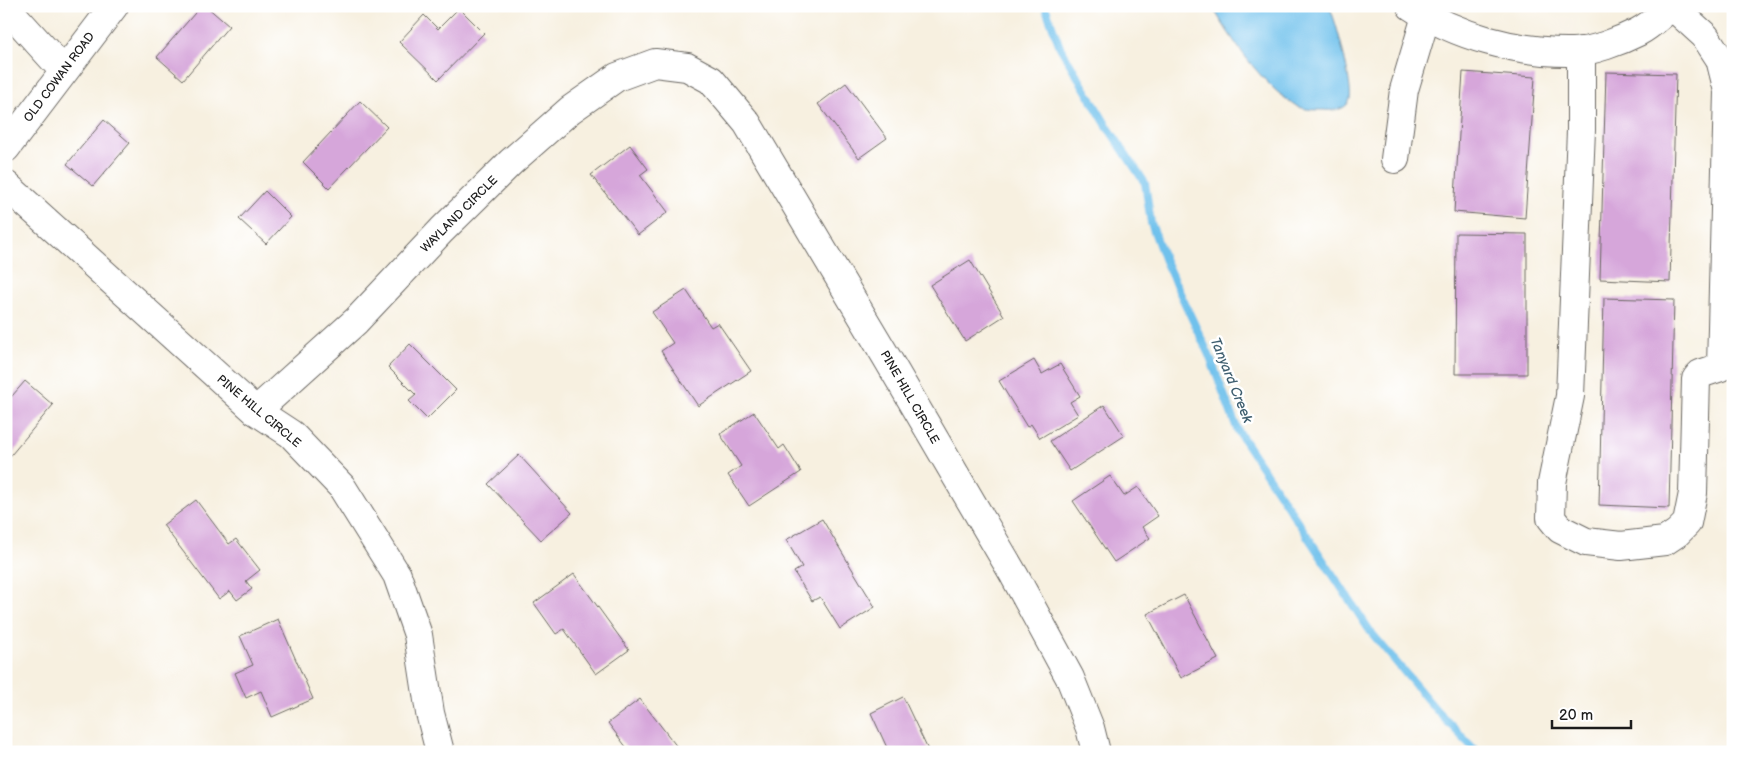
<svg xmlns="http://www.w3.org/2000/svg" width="1739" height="758" viewBox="0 0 1739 758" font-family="'Balsamiq Sans',sans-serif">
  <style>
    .water { fill: #70c1ec; stroke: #466e84 }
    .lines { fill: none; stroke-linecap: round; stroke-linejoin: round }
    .stream { stroke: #70c1ec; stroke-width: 8 }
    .building { fill: #d6a6da }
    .minor-casing { stroke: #696661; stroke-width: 30 }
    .minor { stroke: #fff; stroke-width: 28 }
    .labels { text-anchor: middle; stroke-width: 5; stroke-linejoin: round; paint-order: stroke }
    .street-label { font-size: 12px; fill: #1c1c1c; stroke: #fff }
    .water-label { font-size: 14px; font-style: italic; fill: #3e5e6f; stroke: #fff }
  </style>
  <rect width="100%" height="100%" fill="#fff"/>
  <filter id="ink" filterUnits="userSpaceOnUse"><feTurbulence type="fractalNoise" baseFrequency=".02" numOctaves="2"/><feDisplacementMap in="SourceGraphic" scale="10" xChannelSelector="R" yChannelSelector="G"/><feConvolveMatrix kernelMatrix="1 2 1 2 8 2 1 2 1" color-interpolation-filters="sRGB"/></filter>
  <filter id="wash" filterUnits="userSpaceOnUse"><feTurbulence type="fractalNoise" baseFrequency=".0096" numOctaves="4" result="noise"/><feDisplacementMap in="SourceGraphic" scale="20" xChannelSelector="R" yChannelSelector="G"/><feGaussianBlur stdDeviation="1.12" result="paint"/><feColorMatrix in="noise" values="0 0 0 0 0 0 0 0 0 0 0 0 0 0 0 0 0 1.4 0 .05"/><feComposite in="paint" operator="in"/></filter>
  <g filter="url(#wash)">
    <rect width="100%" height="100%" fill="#f7f0e0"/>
    <path class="water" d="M1212 6H1329C1336 19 1353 86 1350 99 1347 110 1334 111 1324 110 1315 110 1303 110 1295 105 1262 85 1231 39 1212 6Z"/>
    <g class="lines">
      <polyline class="stream" points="1045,6 1060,47 1107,126 1145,183 1151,223 1165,261 1209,355 1238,431 1370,631 1437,711 1477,752"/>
    </g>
    <g id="blocks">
      <g class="building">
        <polygon points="201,6 206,6 229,26 183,80 157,57"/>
        <polygon points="459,8 484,33 438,80 399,42 424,15 438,29"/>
        <polygon points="1463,72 1535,77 1525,218 1454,212"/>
        <polygon points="1606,72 1676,74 1670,282 1600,279"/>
        <polygon points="846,83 887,138 859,158 818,104"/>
        <polygon points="360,101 387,127 329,188 303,162"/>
        <polygon points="104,120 130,143 93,186 67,164"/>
        <polygon points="630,145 648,169 640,175 668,212 638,235 591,175"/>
        <polygon points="265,191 291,217 266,244 239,219"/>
        <polygon points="1456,233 1527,234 1527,374 1455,374"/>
        <polygon points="970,260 1004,316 965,341 930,285"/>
        <polygon points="686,290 711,327 718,323 751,371 698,406 661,351 673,343 652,312"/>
        <polygon points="1604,298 1674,300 1669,508 1599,505"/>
        <polygon points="410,344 456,390 427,419 409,401 416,395 388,367"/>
        <polygon points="1034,360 1042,374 1060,364 1080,396 1070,402 1078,415 1040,438 1031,424 1027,427 999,381"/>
        <polygon points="25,381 53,405 6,461 6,403"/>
        <polygon points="1104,405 1124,436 1070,471 1050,441"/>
        <polygon points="754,412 779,449 784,445 801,472 749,506 728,475 741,466 720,434"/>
        <polygon points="519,455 572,513 541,540 488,484"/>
        <polygon points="1110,476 1124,496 1138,487 1158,516 1142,527 1150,538 1114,562 1073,501"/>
        <polygon points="196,500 229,544 236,539 260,570 246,581 252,589 237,600 230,591 219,599 163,525"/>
        <polygon points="822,519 875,607 840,629 820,597 812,601 794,572 802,567 786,540"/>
        <polygon points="574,574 629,650 596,674 564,629 556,634 534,603"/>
        <polygon points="1184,595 1218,659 1181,678 1147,614"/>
        <polygon points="278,619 313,699 272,717 261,691 246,698 235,673 253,665 240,636"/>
        <polygon points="903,697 929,752 889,752 871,713"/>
        <polygon points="640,699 681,752 630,752 608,723"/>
      </g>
    </g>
  </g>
  <g filter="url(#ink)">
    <use href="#blocks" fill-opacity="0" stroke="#696661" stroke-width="1"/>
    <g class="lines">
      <defs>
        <g id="minor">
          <path d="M1411 6C1456 36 1518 53 1572 52 1592 52 1620 41 1638 32 1650 26 1661 15 1672 6"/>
          <polyline points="6,7 63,70"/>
          <polyline points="1581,51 1581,130 1570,396 1552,483 1551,518 1560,529 1586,542 1621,546 1665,541 1677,533 1687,523 1693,493 1696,379 1700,374 1721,367 1728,91 1720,59 1705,36 1672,6"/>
          <polyline points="6,148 114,6"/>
          <polyline points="1395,159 1404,90 1426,16"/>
          <polyline points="6,185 256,411 291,434 342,487 397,575 418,635 430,713 440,752"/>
          <polyline points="256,411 356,321 442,230 511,162 570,110 617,77 655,63 687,67 711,80 747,123 887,358 1014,575 1070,678 1090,728 1096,752"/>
        </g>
      </defs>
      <use href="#minor" class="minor-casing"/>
      <use href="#minor" class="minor"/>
    </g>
  </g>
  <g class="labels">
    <g class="street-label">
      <text transform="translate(59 77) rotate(-53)" y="4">OLD COWAN ROAD</text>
      <text transform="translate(459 214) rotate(-45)" y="4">WAYLAND CIRCLE</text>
      <text transform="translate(910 397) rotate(60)" y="4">PINE HILL CIRCLE</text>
      <text transform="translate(259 411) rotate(40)" y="4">PINE HILL CIRCLE</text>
    </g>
    <g class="water-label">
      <text transform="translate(1232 380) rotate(68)" y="5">Tanyard Creek</text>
    </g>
  </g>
  <rect width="1739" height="758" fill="none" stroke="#fff" stroke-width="25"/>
  <path d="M1552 720v8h79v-8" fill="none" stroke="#1c1c1c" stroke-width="2.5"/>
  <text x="1559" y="720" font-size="15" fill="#1c1c1c" stroke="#ffffff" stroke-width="4" paint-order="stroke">20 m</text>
</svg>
